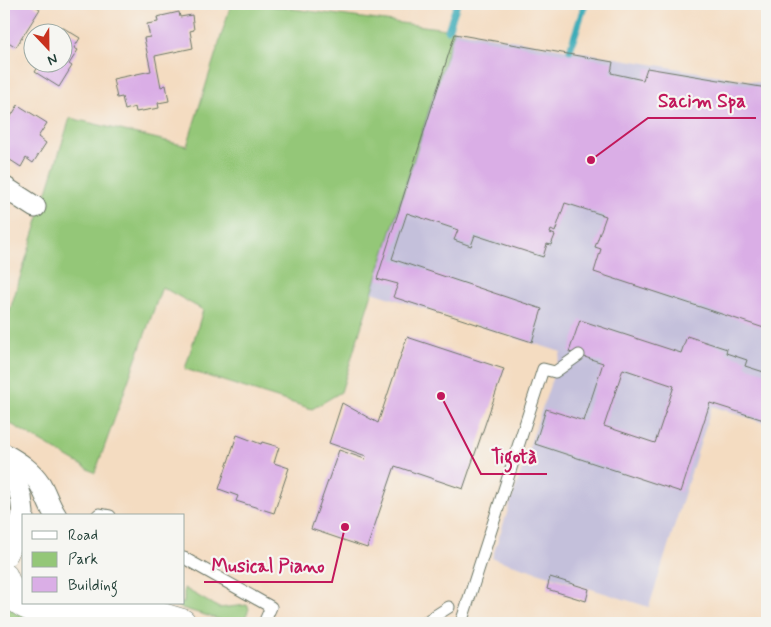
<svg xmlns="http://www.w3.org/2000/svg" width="771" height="627" viewBox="0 0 771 627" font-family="Mynerve,sans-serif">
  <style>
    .industrial { fill: #c4c0db }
    .green { fill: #94c778; stroke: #5a8256 }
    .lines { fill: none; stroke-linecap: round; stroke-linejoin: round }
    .stream { stroke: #3aabb7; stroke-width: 7 }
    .building { fill: #daaee6; fill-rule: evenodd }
    .service-casing { stroke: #6a7565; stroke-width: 13 }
    .minor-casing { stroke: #6a7565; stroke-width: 23 }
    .secondary-casing { stroke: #6a7565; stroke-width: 29 }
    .service { stroke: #fff; stroke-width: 11 }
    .minor { stroke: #fff; stroke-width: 21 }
    .secondary { stroke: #fff; stroke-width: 28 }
    .leader { fill: none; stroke: #c2185b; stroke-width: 2 }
    .callout-dot { fill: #c2185b; stroke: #f6f6f2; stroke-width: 2 }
    .callout-label { font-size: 19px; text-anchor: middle; font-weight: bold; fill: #c2185b; stroke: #f6f6f2; stroke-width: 4.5; stroke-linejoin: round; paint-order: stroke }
  </style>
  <rect width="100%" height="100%" fill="#f6f6f2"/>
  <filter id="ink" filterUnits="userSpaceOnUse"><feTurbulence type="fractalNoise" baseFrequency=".02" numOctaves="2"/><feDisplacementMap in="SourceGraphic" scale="10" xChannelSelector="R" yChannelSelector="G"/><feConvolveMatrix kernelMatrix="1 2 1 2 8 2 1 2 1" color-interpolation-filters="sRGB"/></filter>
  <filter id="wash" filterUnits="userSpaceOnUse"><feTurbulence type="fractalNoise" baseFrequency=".0096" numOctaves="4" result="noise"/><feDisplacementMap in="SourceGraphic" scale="20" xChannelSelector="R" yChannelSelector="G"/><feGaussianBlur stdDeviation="1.12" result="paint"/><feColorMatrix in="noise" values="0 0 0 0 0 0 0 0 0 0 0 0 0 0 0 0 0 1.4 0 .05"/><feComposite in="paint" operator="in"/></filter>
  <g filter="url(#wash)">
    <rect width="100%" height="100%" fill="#f4dcc1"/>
    <polygon class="industrial" points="454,30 767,84 767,424 712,406 649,607 492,558 561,352 372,292"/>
    <g class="green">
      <polygon points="231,4 255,4 454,30 341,392 312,409 185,369 203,310 162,287 95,473 4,420 4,329 70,118 187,146"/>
      <polygon points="184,588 219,608 247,605 249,609 247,614 244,618 231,623 165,603 184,603"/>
      <polygon points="4,603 53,623 96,617 122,623 4,623"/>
    </g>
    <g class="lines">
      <g class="stream">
        <polyline points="448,30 457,4"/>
        <polyline points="570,50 585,4"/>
      </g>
    </g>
    <g id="blocks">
      <g class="building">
        <polygon points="11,4 32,4 40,9 16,47 4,39 4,15"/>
        <polygon points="179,12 180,17 192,15 194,30 190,31 193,48 155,56 161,87 166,85 169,101 158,103 159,108 136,112 135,107 125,110 122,97 117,98 113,79 151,71 144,38 150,37 147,24 158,22 157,17"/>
        <polygon points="62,27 80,38 74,48 78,50 69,64 72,66 59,87 35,72 41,62 62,62 62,32 59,32"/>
        <polygon points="455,34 613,62 611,73 643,80 647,68 767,88 767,329 594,272 601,249 595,247 606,216 565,203 555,232 551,230 550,233 555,235 551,245 547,244 543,257 475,235 471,246 454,240 458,230 407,213 392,259 542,309 532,342 393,297 398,284 383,280 383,281 377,279"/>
        <polygon points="18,105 47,123 38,137 46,143 33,163 26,158 21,167 4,156 4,128"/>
        <path d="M580 320 681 353 687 336 727 349 726 353 747 360 745 366 767 373V421L710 403 681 492 535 444 546 409 584 421 603 363 569 352ZM623 369 674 386 655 443 604 426Z"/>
        <polygon points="407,337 504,369 463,489 395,466 367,548 311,529 339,450 365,459 366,456 329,443 342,403 378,423"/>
        <polygon points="237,435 261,444 262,442 279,447 274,463 289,468 274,513 236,501 238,496 219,489"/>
        <polygon points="550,577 589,589 586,601 547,589"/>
      </g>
    </g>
  </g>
  <g filter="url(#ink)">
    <use href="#blocks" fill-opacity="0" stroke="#6a7565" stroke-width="1"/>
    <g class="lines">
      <defs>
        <g id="service">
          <polyline points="97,516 99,514 110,516"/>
          <polyline points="184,558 271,607 264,623"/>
          <polyline points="427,621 449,607"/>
          <polyline points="461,623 543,369 555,372 579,355"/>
        </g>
        <g id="minor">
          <polyline points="4,187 35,207"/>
          <path d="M4 454C18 462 31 470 40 484 46 494 49 506 56 516"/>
          <polyline points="4,468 15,479 21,497 23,513 19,529"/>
        </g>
        <g id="secondary">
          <path d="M4 553C9 542 13 533 24 527"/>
          <path d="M4 577C14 608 44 618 72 603"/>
          <polyline points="63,608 86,607 162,617 182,623"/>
        </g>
      </defs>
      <use href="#service" class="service-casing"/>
      <use href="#minor" class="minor-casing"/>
      <use href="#secondary" class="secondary-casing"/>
      <use href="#service" class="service"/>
      <use href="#minor" class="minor"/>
      <use href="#secondary" class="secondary"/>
    </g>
  </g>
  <path class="leader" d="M591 160L648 118H756M441 396L481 474H547M345 527L332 582H204"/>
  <g class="callout-dot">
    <circle cx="591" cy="160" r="5"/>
    <circle cx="441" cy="396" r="5"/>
    <circle cx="345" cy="527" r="5"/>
  </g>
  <g class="callout-label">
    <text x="702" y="107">Sacim Spa</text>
    <text x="514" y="463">Tigotà</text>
    <text x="268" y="572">Musical Piano</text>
  </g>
  <rect width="771" height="627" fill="none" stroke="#f6f6f2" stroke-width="20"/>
  <rect x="22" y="514" width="162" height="90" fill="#f6f6f2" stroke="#a0aca6"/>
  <rect x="32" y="531" width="25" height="8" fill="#ffffff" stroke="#a0aca6"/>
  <text x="68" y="540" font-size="15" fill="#1f3d34">Road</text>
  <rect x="32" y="552" width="25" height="15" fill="#94c778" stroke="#a0aca6"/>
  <text x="68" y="564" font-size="15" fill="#1f3d34">Park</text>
  <rect x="32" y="577" width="25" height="15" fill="#daaee6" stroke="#a0aca6"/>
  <text x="68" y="590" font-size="15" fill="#1f3d34">Building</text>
  <g transform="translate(48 48) rotate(158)"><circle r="24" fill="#f6f6f2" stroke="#a0aca6"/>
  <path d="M0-4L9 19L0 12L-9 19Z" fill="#c8321e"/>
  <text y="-8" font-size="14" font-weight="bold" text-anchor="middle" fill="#1f3d34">N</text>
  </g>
</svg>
